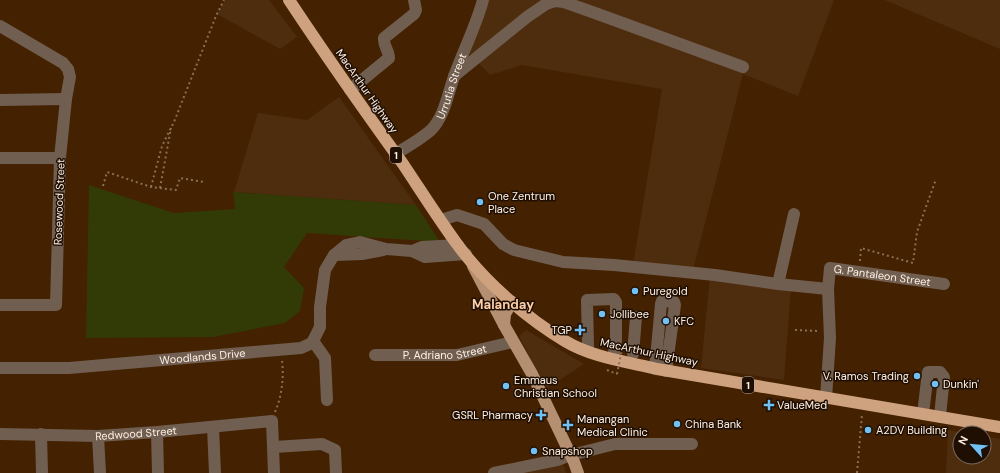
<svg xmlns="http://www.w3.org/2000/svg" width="1000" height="473" viewBox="0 0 1000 473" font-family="'DM Sans',sans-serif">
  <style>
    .built { fill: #4e2d0f }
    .green { fill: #323b06 }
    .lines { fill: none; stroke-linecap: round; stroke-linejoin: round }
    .path { stroke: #8a6f57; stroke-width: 2; stroke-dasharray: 2 3; stroke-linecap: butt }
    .minor { stroke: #705e50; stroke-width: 12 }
    .major { stroke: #b48f72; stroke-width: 12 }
    .highway { stroke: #cfa27f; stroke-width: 12 }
    .path-bridge { stroke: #8a6f57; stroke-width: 2; stroke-dasharray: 2 3; stroke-linecap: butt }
    .poi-dot { fill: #72c1f5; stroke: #1f0f03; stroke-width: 1.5 }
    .labels { text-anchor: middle; stroke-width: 3; stroke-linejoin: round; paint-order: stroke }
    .shield { fill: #1f0f03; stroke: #bbaca1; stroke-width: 1 }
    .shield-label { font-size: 10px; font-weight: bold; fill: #fef0e5 }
    .street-label { font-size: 11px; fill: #fef0e5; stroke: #1f0f03 }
    .poi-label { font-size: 11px; fill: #fef0e5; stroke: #1f0f03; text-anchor: start }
    .quarter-label { font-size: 13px; font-weight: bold; fill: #fdceaa; stroke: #1f0f03 }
  </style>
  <rect width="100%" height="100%" fill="#442100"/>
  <g class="built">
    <polygon points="226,0 269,0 297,37 280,49 217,14 224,2"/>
    <polygon points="486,0 834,0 798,96 743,74 693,270 633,265 662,89 522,65 490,75 470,54"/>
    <polygon points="885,0 1000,0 1000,49"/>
    <polygon points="339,97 416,205 234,192 258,113 307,120"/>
    <polygon points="710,277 791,288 784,380 701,368"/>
    <polygon points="526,330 584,364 546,389 519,336"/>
    <polygon points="948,430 964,433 960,433 960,457 984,457 984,436 1000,439 1000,473 946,473"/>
    <polygon points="563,463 566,473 516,473"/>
  </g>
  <polygon class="green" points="89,185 174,213 235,209 233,192 416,205 440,242 307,233 284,267 304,288 300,311 285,323 213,337 86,338"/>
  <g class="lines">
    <g class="path">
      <polyline points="103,186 107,172 151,187 176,190 180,178 204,182"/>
      <polyline points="151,187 162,146 174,122 216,16 224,0"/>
      <polyline points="160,188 171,128"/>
      <polyline points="860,261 861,248 913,263 917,232 936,179"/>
      <polyline points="795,330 820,331"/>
      <polyline points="607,370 617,374"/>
      <path d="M275 412C282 396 284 377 282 360"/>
      <polyline points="857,473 862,414"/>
    </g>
    <g class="minor">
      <polyline points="0,26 63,63 68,69 70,77 66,99 60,158 56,305 0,305"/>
      <polyline points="454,76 527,17 546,4 555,1 564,2 595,13 743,67"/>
      <path d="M350 90 389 58C389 50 383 46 384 38L414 14 416 10 414 0"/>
      <polyline points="0,100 66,99"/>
      <path id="s1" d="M395 154C407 147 421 139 431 130 445 116 448 92 455 74 464 49 476 26 483 0"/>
      <polyline points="0,158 60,158"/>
      <polyline points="441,220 457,215 484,224 503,244 514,250 563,262 614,265 715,275 778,284 828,289"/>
      <polyline points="412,251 422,247 458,245"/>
      <polyline points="334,255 362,254 383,250"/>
      <polyline points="778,284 794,214"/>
      <polyline points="313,341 325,358 327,400"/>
      <polyline points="587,351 588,346 587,300 614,299 616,302 616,340 613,359"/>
      <polyline points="633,354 636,317"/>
      <path id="s2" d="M375 355H457L513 342"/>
      <path id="s3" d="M0 368H69L301 348 312 343 320 327V307L325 270 334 255 346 245 360 242 386 249 412 251 425 257 466 254"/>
      <polyline points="655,369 661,304 662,301 674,302 675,305 666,371"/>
      <path id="s4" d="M826 398 830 338 828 289 830 268 944 284"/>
      <polyline points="923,414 928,372 940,372 944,377 940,416"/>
      <polyline points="213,427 215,473"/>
      <polyline points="157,432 158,473"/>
      <path id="s5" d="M0 434 98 436 157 432 272 421 274 473"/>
      <polyline points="41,434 42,473"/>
      <polyline points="98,436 100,473"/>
      <polyline points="274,447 322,444 335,450 336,473"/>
      <polyline points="494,473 557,460 571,455 615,444 692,444"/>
    </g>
    <g class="major">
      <polyline points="473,266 504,325 532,374 574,462 578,473"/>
      <polyline points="504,325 505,314 512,302"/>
    </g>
    <path class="highway" d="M289 0C326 56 364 110 403 164 421 191 438 218 457 244 484 281 526 318 565 341 591 357 628 362 657 369L1000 427"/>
    <g class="path-bridge">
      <polyline points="613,344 617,346"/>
      <polyline points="617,374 622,349"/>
    </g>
  </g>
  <g class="poi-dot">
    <circle cx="480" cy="202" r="4"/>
    <circle cx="635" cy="291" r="4"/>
    <circle cx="602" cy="314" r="4"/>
    <circle cx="666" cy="321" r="4"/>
    <path d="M578 324h4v4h4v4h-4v4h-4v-4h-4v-4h4z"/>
    <circle cx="917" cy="376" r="4"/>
    <circle cx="935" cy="384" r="4"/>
    <circle cx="506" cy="386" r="4"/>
    <path d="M767 399h4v4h4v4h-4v4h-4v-4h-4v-4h4z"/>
    <path d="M539 409h4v4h4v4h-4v4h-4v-4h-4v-4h4z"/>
    <circle cx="677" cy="424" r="4"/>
    <path d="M566 419h4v4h4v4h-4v4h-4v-4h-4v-4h4z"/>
    <circle cx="868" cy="430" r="4"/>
    <circle cx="534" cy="451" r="4"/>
  </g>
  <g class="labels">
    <g class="shield">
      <rect x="390" y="147" width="12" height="16" rx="3"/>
      <rect x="742" y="377" width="12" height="16" rx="3"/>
    </g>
    <g class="shield-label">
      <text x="396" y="159">1</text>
      <text x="748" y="389">1</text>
    </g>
    <g class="street-label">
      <text dy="4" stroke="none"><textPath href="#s1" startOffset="92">Urrutia Street</textPath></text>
      <text transform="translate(367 91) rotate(55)" y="4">MacArthur Highway</text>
      <text transform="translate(59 202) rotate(-88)" y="4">Rosewood Street</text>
      <text dy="4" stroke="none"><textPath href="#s4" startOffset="183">G. Pantaleon Street</textPath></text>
      <text dy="4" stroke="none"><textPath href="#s2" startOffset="70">P. Adriano Street</textPath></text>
      <text transform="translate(649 352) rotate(12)" y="4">MacArthur Highway</text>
      <text dy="4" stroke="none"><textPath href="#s3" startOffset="203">Woodlands Drive</textPath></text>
      <text dy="4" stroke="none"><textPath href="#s5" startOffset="136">Redwood Street</textPath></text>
    </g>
    <g class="poi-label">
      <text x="488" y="200">One Zentrum<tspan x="488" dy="13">Place</tspan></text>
      <text x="643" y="295">Puregold</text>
      <text x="610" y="318">Jollibee</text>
      <text x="674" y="325">KFC</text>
      <text x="572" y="334" text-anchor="end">TGP</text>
      <text x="909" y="380" text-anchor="end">V. Ramos Trading</text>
      <text x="514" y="384">Emmaus<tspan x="514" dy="13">Christian School</tspan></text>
      <text x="943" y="388">Dunkin'</text>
      <text x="777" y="409">ValueMed</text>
      <text x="533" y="419" text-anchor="end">GSRL Pharmacy</text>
      <text x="577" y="423">Manangan<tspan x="577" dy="13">Medical Clinic</tspan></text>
      <text x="685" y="428">China Bank</text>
      <text x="876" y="434">A2DV Building</text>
      <text x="542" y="455">Snapshop</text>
    </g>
    <g class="quarter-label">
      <text x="503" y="309">Malanday</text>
    </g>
  </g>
  <g transform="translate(972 445) rotate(297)"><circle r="19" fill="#1f0f03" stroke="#78695d"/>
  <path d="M0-3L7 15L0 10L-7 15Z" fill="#72c1f5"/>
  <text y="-6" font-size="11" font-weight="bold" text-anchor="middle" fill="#fef0e5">N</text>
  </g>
</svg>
